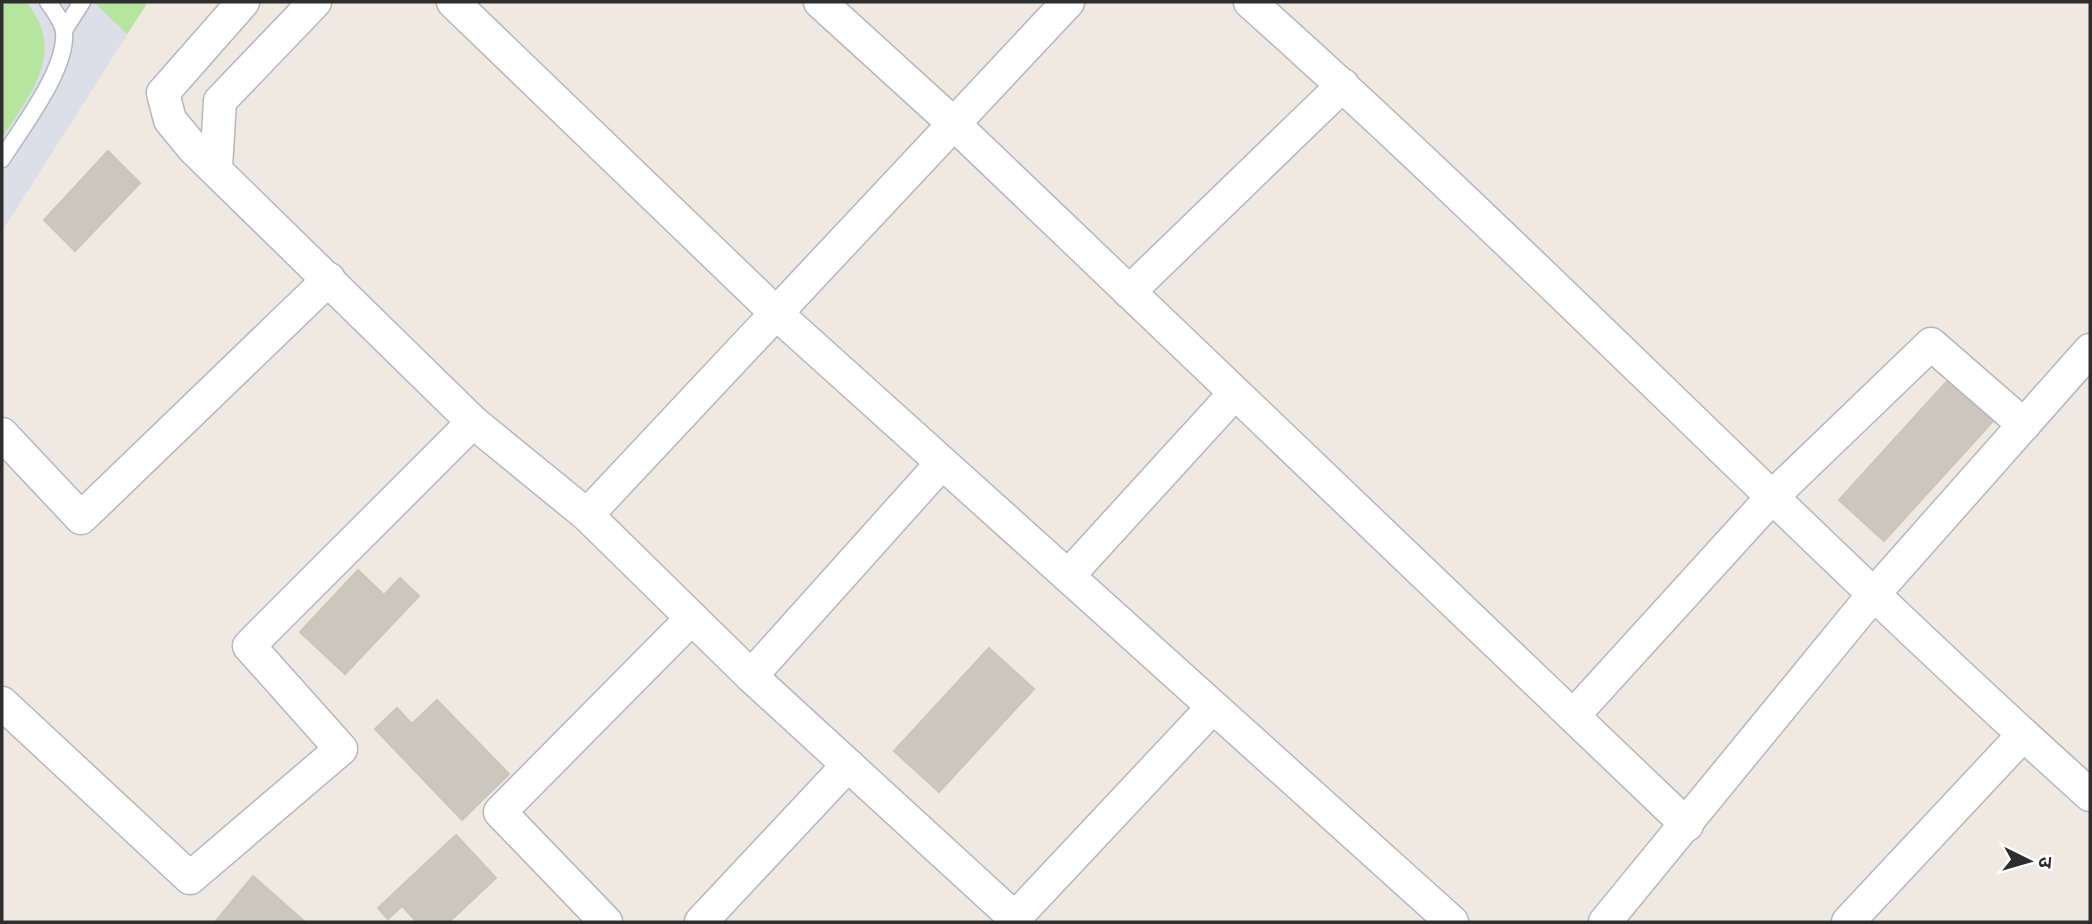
<svg xmlns="http://www.w3.org/2000/svg" width="2092" height="924" viewBox="0 0 2092 924" font-family="'Asap Condensed','Noto Sans Devanagari',sans-serif">
  <style>
    .airport { fill: #dcdee8 }
    .green { fill: #b6e59e }
    .building { fill: #cbc7bf; stroke: #cbc5ba; stroke-width: 2 }
    .lines { fill: none; stroke-linecap: round; stroke-linejoin: round }
    .lane-casing { stroke: #b4b7c1; stroke-width: 19 }
    .street-casing { stroke: #b4b7c1; stroke-width: 35 }
    .lane { stroke: #fff; stroke-width: 16 }
    .street { stroke: #fff; stroke-width: 32 }
  </style>
  <rect width="100%" height="100%" fill="#efe9e1"/>
  <polygon class="airport" points="2,2 148,2 2,231"/>
  <g class="green">
    <path d="M2 2H26C67 51 31 93 2 138Z"/>
    <polygon points="94,2 148,2 127,34"/>
  </g>
  <g class="building">
    <polygon points="108,151 140,183 75,251 44,220"/>
    <polygon points="1949,379 1994,420 1884,541 1839,500"/>
    <polygon points="358,570 384,595 400,578 419,596 345,674 300,632"/>
    <polygon points="989,648 1034,689 939,792 894,751"/>
    <polygon points="437,700 509,774 462,820 375,729 397,708 412,724"/>
    <polygon points="456,835 496,878 449,922 417,922 402,906 388,919 378,908"/>
    <polygon points="253,876 305,922 215,922"/>
  </g>
  <g class="lines">
    <defs>
      <g id="lane">
        <polyline points="64,30 82,2"/>
        <path d="M2 159C21 128 68 69 64 31 62 21 54 10 48 2"/>
      </g>
      <g id="street">
        <polyline points="243,2 163,93 170,120 194,149 473,422 587,515 751,676 1019,922"/>
        <polyline points="453,2 777,314 1452,922"/>
        <polyline points="820,2 954,124 1687,825"/>
        <path d="M1250 2C1537 259 1804 538 2090 795"/>
        <polyline points="216,167 220,101 315,2"/>
        <polyline points="1129,292 1343,85"/>
        <polyline points="2,434 81,518 329,279"/>
        <polyline points="587,515 1068,2"/>
        <polyline points="1068,576 1235,393"/>
        <polyline points="751,676 942,463"/>
        <polyline points="2,703 190,878 341,749 249,646 473,422"/>
        <polyline points="1573,716 1774,495 1931,344 2024,425"/>
        <polyline points="1015,918 1213,707"/>
        <polyline points="606,922 500,812 692,618"/>
        <polyline points="701,922 848,765"/>
        <polyline points="1605,922 1873,595 2090,350"/>
        <polyline points="1848,922 2023,735"/>
      </g>
    </defs>
    <use href="#lane" class="lane-casing"/>
    <use href="#street" class="street-casing"/>
    <use href="#lane" class="lane"/>
    <use href="#street" class="street"/>
  </g>
  <rect width="2092" height="924" fill="none" stroke="#2e2e2e" stroke-width="7"/>
  <g transform="translate(2029 861) rotate(95)" stroke="#ffffff" stroke-width="5" paint-order="stroke">
  <path d="M0-5L12 26L0 18L-12 26Z" fill="#2e2e2e"/>
  <text y="-10" font-size="19" font-weight="bold" text-anchor="middle" fill="#2e2e2e">उ</text>
  </g>
</svg>
